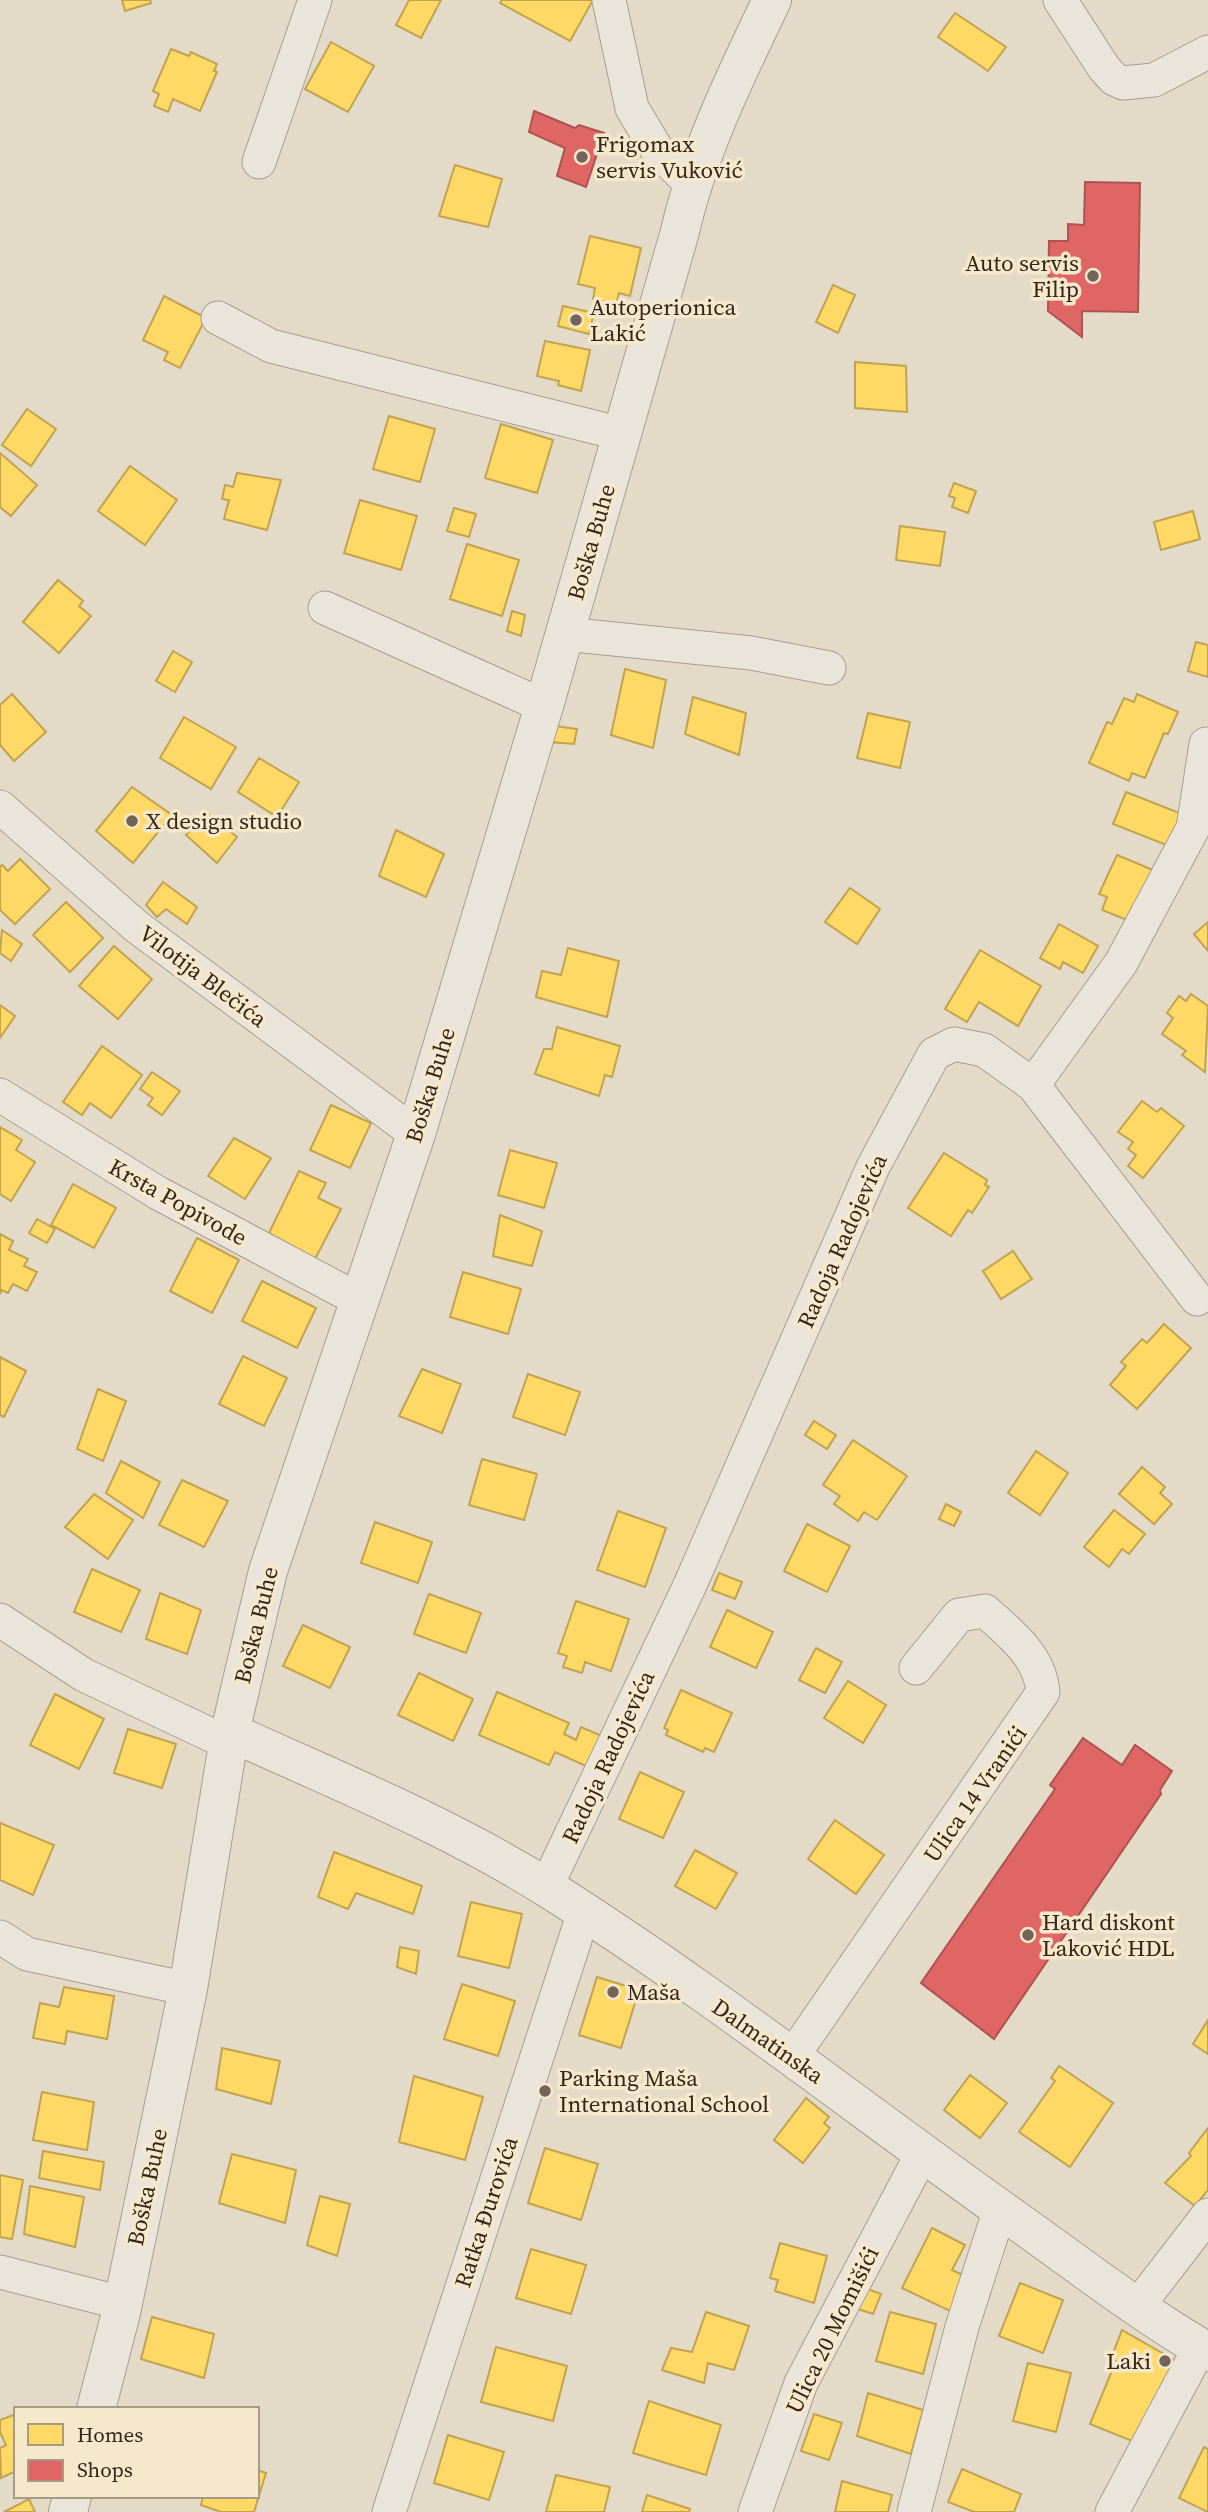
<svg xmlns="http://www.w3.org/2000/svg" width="1208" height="2512" viewBox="0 0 1208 2512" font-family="'Source Serif 4',serif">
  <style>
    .homes { fill: #ffd966; stroke: #c2a350; stroke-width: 2 }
    .shops { fill: #e06666; stroke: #ad5350; stroke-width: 2 }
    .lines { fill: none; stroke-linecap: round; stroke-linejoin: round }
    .minor-casing { stroke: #a79e91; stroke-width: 35 }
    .tertiary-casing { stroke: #a79e91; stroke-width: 40 }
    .minor { stroke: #eae4da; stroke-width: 33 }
    .tertiary { stroke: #eae4da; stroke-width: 38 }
    .poi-dot { fill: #726557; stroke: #f6e8cb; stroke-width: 2.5 }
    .labels { text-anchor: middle; stroke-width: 7; stroke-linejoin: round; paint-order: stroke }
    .poi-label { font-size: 23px; fill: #35261b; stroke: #f6e8cb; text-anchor: start }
    .street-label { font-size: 23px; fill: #35261b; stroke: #f6e8cb }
  </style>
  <rect width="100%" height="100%" fill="#e3dac7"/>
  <g class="homes">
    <polygon points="122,0 150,0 151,3 125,11"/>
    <polygon points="409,0 441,0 421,38 396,25"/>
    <polygon points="502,0 593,0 570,41 500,3"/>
    <polygon points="955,13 1006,47 988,71 938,37"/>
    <polygon points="331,42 374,66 348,112 305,89"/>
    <polygon points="171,49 189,56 191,52 217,64 214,71 217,72 200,111 173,99 168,112 154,106 159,94 153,91"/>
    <polygon points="455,165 502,179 488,227 439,216"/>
    <polygon points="590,236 641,248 630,296 619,293 616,304 593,299 595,288 578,284"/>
    <polygon points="833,285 855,295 838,333 816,322"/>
    <polygon points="164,296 206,318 180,368 164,360 168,352 143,340"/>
    <polygon points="563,306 594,313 589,334 558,326"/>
    <polygon points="545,341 590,350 581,391 558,385 559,381 537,376"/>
    <polygon points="855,362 906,366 907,412 855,408"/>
    <polygon points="27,409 56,429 31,466 2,445"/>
    <polygon points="389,416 435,429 420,482 373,469"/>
    <polygon points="501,424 553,440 537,493 485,478"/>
    <polygon points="0,453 37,485 11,516 0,507"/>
    <polygon points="130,466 177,500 145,545 98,511"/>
    <polygon points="237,473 281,480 267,530 224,519 229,500 222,499 225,485 233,487"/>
    <polygon points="954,483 976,491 968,513 952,507 955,498 949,496"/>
    <polygon points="360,500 417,516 401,570 344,553"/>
    <polygon points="454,508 476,514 469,537 447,531"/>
    <polygon points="1193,511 1200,539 1161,550 1154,522"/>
    <polygon points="900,526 945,532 940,566 896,560"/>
    <polygon points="467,544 519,560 502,616 450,599"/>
    <polygon points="58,580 83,601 79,606 91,616 59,653 23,622"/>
    <polygon points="512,611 525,615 521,636 507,631"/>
    <polygon points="1196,642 1208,645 1208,677 1188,671"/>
    <polygon points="173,651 192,662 175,692 156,681"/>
    <polygon points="625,669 666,680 653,748 611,735"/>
    <polygon points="12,694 46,732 14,761 0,745 0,705"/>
    <polygon points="1137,694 1178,712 1168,734 1164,733 1145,778 1132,773 1129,781 1089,763 1107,722 1112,724 1124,698 1134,702"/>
    <polygon points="693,697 746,713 739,755 685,734"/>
    <polygon points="868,713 910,722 900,768 857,758"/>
    <polygon points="184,717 236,747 211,789 160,758"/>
    <polygon points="555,726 577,729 574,744 550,742"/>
    <polygon points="259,758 299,782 277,817 238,792"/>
    <polygon points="132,787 172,815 133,863 96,831"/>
    <polygon points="1126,792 1182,814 1169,846 1113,824"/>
    <polygon points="206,812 237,837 217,863 186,835"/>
    <polygon points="396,830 444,854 426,897 379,876"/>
    <polygon points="1117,855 1153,870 1132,922 1102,910 1107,897 1099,894"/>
    <polygon points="20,859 50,889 15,924 0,910 0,867 2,865 8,871"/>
    <polygon points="163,882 197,907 187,924 166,909 157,917 146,905"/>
    <polygon points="850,888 880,909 857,944 825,922"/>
    <polygon points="66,902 103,938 70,972 33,935"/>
    <polygon points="1208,922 1208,951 1194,934"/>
    <polygon points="1059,924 1098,946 1083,973 1063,962 1060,969 1040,958"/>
    <polygon points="2,930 22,944 11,961 0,953"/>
    <polygon points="114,946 152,979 118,1019 79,986"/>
    <polygon points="568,948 619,961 607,1017 536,997 542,971 561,975"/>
    <polygon points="980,950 1041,986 1018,1026 979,1002 967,1022 945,1009"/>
    <polygon points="1191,994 1208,1006 1205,1072 1182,1055 1186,1051 1162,1034 1173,1018 1167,1013 1179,996 1186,1001"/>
    <polygon points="0,1005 15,1016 0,1038"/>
    <polygon points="557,1027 620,1046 612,1077 605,1075 599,1096 535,1074 544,1049 552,1049"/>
    <polygon points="102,1046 142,1075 111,1118 90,1103 82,1115 63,1102"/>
    <polygon points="152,1072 180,1091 162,1115 148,1105 153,1098 140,1089"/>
    <polygon points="1142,1101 1157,1112 1161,1108 1184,1126 1143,1178 1128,1166 1136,1155 1128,1149 1133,1142 1118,1132"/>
    <polygon points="331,1105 371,1123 350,1168 310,1150"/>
    <polygon points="0,1127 22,1140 16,1150 35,1162 11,1201 0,1194"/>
    <polygon points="234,1138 271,1158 245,1199 208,1176"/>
    <polygon points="510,1150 557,1163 544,1208 498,1195"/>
    <polygon points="944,1153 987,1180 985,1185 989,1187 972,1213 968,1210 951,1236 908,1208"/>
    <polygon points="299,1171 326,1183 318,1198 341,1209 315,1259 269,1233"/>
    <polygon points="73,1184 116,1208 94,1248 51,1225"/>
    <polygon points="500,1215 542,1231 532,1266 493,1256"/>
    <polygon points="37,1219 55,1229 47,1243 29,1233"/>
    <polygon points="0,1234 13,1241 9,1250 28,1259 24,1266 37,1272 27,1291 13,1284 8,1293 2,1290 0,1294"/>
    <polygon points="197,1238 239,1260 212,1313 170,1291"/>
    <polygon points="1013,1251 1032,1279 1001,1299 983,1271"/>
    <polygon points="463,1272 521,1289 508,1334 450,1317"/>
    <polygon points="262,1281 316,1308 297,1348 242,1321"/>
    <polygon points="1164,1324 1191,1348 1137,1409 1110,1385 1126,1366 1121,1362 1142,1339 1147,1343"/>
    <polygon points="243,1356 287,1378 264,1426 219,1404"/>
    <polygon points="0,1357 26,1371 4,1417 0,1415"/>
    <polygon points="422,1369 461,1384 442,1433 399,1416"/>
    <polygon points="528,1374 580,1392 565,1435 513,1417"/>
    <polygon points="98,1389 126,1401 103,1461 77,1449"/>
    <polygon points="814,1421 836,1435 827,1449 805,1435"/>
    <polygon points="853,1440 907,1476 877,1520 864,1512 858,1521 834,1504 840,1496 823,1485"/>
    <polygon points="1036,1451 1068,1473 1040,1515 1008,1493"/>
    <polygon points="482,1459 537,1474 524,1520 469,1505"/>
    <polygon points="121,1461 160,1482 143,1518 106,1493"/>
    <polygon points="1142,1467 1165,1487 1160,1493 1172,1504 1154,1524 1119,1494"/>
    <polygon points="182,1480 228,1501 204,1547 159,1525"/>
    <polygon points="94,1494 133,1520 108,1559 65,1527"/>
    <polygon points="946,1504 961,1512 954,1526 939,1519"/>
    <polygon points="1114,1510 1145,1534 1129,1554 1122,1549 1109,1567 1084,1547"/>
    <polygon points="618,1511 666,1528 645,1587 597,1570"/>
    <polygon points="375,1522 432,1542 418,1583 361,1563"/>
    <polygon points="807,1524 850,1546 827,1592 784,1571"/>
    <polygon points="92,1569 140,1590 121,1632 74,1612"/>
    <polygon points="719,1573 742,1582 735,1599 712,1590"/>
    <polygon points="160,1593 201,1610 187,1654 146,1639"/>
    <polygon points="429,1594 481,1613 466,1653 414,1634"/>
    <polygon points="576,1601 629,1619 611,1671 585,1662 582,1673 563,1667 567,1656 558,1653"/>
    <polygon points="727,1610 773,1632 756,1668 710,1647"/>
    <polygon points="303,1625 350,1647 330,1688 283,1666"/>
    <polygon points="816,1648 842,1662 825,1693 799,1680"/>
    <polygon points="419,1673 473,1699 453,1741 398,1715"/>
    <polygon points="848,1681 886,1705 863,1743 824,1718"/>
    <polygon points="681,1690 732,1713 714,1752 705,1748 703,1752 666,1735 668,1730 664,1728"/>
    <polygon points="497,1692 569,1723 564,1734 576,1740 581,1727 602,1736 588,1767 555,1752 549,1765 479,1735"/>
    <polygon points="55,1694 104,1719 79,1769 30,1745"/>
    <polygon points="128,1729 176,1744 162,1788 114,1773"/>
    <polygon points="640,1772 684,1792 663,1838 619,1819"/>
    <polygon points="835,1820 884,1855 856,1894 808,1859"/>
    <polygon points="0,1823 54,1845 33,1895 0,1880"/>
    <polygon points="695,1850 737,1873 716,1909 675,1886"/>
    <polygon points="334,1852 422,1886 413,1914 356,1893 348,1909 318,1897"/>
    <polygon points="471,1902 522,1914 509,1968 458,1956"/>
    <polygon points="400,1947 419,1951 416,1974 397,1967"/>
    <polygon points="597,1977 639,1990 621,2048 579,2035"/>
    <polygon points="462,1984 515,2001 498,2056 444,2039"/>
    <polygon points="64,1987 114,1996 107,2039 67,2031 65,2044 33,2038 40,2003 59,2007"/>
    <polygon points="1208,2020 1208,2054 1193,2044"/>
    <polygon points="222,2048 280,2061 271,2104 216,2089"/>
    <polygon points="1059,2066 1113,2103 1070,2167 1019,2132 1055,2081 1051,2078"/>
    <polygon points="970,2075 1007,2103 980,2138 944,2110"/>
    <polygon points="414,2076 483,2097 465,2160 399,2142"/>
    <polygon points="42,2092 94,2102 87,2150 33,2140"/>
    <polygon points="806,2098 829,2117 824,2123 830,2128 803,2163 774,2140"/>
    <polygon points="1208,2128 1208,2190 1195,2206 1165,2183 1191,2156 1189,2153"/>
    <polygon points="545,2148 598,2164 581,2220 528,2203"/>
    <polygon points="43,2151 104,2162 100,2190 39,2178"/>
    <polygon points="232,2154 296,2170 285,2223 219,2203"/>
    <polygon points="0,2175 23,2180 12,2239 0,2237"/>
    <polygon points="30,2186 84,2197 75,2247 24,2234"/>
    <polygon points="320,2196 350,2204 337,2256 307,2245"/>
    <polygon points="932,2228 965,2245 952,2270 969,2278 952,2312 902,2288"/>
    <polygon points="780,2243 827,2256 814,2303 775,2291 778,2280 770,2278"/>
    <polygon points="531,2249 586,2265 571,2314 516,2298"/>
    <polygon points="1020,2283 1063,2300 1043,2353 999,2336"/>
    <polygon points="865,2288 881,2294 873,2314 858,2309"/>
    <polygon points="706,2312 749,2326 734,2370 708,2363 704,2383 662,2370 671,2348 692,2352"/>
    <polygon points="890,2312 936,2324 923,2374 876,2361"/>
    <polygon points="152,2317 214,2334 204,2378 141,2359"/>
    <polygon points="1122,2330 1176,2361 1142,2445 1090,2424 1116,2361 1111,2359"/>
    <polygon points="496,2347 567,2366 553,2421 481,2402"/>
    <polygon points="1028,2363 1071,2373 1056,2432 1013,2421"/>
    <polygon points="868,2393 923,2410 911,2454 857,2436"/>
    <polygon points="649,2401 721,2425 706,2475 633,2453"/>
    <polygon points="16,2414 16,2471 1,2478 0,2448 6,2445 0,2432 0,2420"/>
    <polygon points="814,2414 842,2423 829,2460 801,2451"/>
    <polygon points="448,2435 504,2452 489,2500 434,2483"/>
    <polygon points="1204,2447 1208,2449 1208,2512 1179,2498"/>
    <polygon points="962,2469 1021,2494 1014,2512 974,2512 948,2502"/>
    <polygon points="257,2470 266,2473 254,2512 221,2512 201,2505 203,2496 257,2496"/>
    <polygon points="556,2475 610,2487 604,2512 546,2512"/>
    <polygon points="842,2481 892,2495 888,2512 835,2512"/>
    <polygon points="647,2495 690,2509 689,2512 642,2512"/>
    <polygon points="29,2499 35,2512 4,2512"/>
  </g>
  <g class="shops">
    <polygon points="534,111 575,128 579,125 604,133 586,187 557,176 565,148 529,132"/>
    <polygon points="1085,182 1140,183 1138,312 1082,311 1082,337 1048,311 1049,241 1068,241 1068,224 1084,225"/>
    <polygon points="1083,1738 1122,1765 1135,1745 1172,1771 1160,1790 1161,1794 994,2039 921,1983 1055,1789 1050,1785"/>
  </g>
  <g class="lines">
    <defs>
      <g id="minor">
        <polyline points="609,0 632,108 657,150 691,184"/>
        <polyline points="1060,0 1104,68 1114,79 1123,83 1154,80 1208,52"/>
        <polyline points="259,162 315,0"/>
        <polyline points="218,318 271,346 622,434"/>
        <polyline points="325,608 544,706"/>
        <polyline points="565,634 751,653 829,668"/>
        <polyline points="0,807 137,927 416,1134"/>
        <polyline points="1033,1085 1197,1299"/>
        <polyline points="0,1095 158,1193 361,1301"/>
        <polyline points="0,1620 84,1675 228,1743"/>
        <polyline points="546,1887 690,1585 873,1167 934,1054 954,1044 984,1050 1033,1085 1121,963 1193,828 1206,744"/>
        <polyline points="0,1937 27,1954 188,1989"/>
        <path d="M792 2057 1043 1692C1040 1656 1010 1633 985 1611L959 1615 916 1668"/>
        <polyline points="0,2272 122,2303"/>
        <polyline points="1137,2307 1208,2215"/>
        <polyline points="389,2512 584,1912"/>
        <polyline points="755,2512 801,2383 922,2154"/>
        <polyline points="914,2512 962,2327 1000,2209"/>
        <polyline points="1112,2512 1200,2347"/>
      </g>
      <g id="tertiary">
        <path d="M230 1732C338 1781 449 1826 549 1889 712 1992 863 2112 1020 2223 1082 2267 1142 2314 1208 2352"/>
        <path d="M96 2409 121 2313 188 1989 230 1732 268 1571 416 1134 544 706 679 235C698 152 735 77 772 0"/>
        <polyline points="68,2512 72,2496"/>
      </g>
    </defs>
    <use href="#minor" class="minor-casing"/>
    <use href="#tertiary" class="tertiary-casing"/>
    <use href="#minor" class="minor"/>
    <use href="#tertiary" class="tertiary"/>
  </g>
  <g class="poi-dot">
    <circle cx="582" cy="157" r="7"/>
    <circle cx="1093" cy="276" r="7"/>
    <circle cx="576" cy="320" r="7"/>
    <circle cx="132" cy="821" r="7"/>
    <circle cx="1028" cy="1935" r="7"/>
    <circle cx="613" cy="1992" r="7"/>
    <circle cx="545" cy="2091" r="7"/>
    <circle cx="1165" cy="2361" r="7"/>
  </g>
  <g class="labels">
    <g class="poi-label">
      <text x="596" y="152">Frigomax<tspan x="596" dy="26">servis Vuković</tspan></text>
      <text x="1079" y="271" text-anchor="end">Auto servis<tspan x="1079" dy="26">Filip</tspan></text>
      <text x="590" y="315">Autoperionica<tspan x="590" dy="26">Lakić</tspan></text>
      <text x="146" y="829">X design studio</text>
      <text x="1042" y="1930">Hard diskont<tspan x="1042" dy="26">Laković HDL</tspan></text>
      <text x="627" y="2000">Maša</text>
      <text x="559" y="2086">Parking Maša<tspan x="559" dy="26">International School</tspan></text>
      <text x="1151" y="2369" text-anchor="end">Laki</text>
    </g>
    <g class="street-label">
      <text transform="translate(591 542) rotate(-74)" y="8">Boška Buhe</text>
      <text transform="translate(203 976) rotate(37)" y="8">Vilotija Blečića</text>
      <text transform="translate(430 1085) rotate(-73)" y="8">Boška Buhe</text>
      <text transform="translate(178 1202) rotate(29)" y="8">Krsta Popivode</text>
      <text transform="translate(842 1241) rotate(-66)" y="8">Radoja Radojevića</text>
      <text transform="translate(256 1625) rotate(-76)" y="8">Boška Buhe</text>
      <text transform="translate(608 1757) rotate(-65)" y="8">Radoja Radojevića</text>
      <text transform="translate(975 1794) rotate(-55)" y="8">Ulica 14 Vranići</text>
      <text transform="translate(768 2041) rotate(35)" y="8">Dalmatinska</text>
      <text transform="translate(147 2187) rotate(-78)" y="8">Boška Buhe</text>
      <text transform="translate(486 2212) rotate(-72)" y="8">Ratka Đurovića</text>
      <text transform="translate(832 2330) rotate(-64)" y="8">Ulica 20 Momišići</text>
    </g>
  </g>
  <rect x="14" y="2407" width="245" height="91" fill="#f6e8cb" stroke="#a99a85" stroke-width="2"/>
  <rect x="28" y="2424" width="35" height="21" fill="#ffd966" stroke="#a99a85" stroke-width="2"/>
  <text x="77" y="2442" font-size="21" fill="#35261b">Homes</text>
  <rect x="28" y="2460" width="35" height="21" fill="#e06666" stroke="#a99a85" stroke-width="2"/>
  <text x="77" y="2477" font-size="21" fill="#35261b">Shops</text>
</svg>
